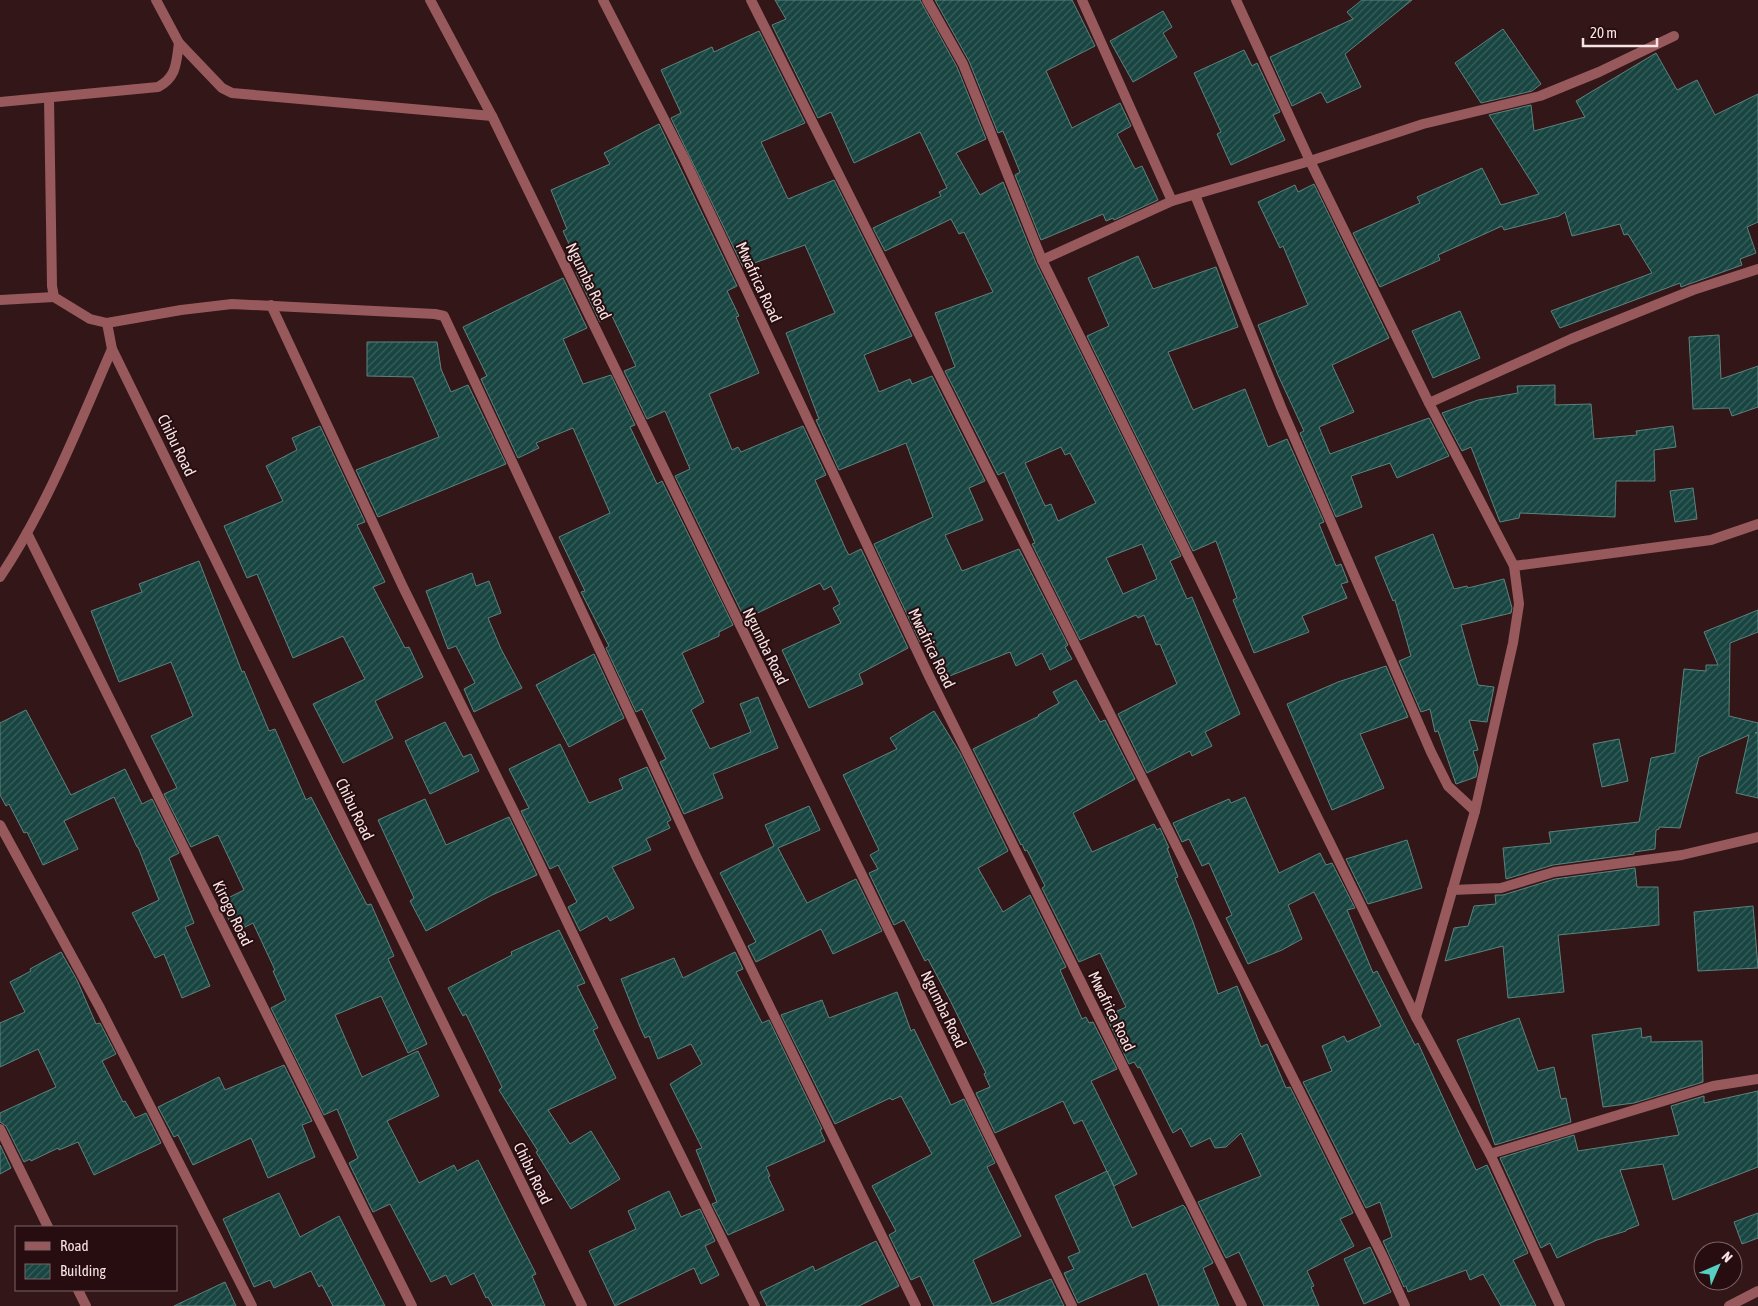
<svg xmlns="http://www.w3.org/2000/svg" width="1758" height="1306" viewBox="0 0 1758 1306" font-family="'Asap Condensed',sans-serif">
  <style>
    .building { fill: url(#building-hatch); stroke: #5c837e; fill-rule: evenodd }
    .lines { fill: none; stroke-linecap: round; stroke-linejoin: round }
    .minor { stroke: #97595b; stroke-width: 10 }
    .labels { text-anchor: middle; stroke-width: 4; stroke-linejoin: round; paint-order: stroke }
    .street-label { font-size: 16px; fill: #f7e3e3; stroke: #270d0f }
  </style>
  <defs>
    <pattern id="building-hatch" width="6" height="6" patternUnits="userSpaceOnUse" patternTransform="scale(1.25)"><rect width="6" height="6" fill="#184541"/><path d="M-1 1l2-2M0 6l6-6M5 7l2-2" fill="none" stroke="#3a605c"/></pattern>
  </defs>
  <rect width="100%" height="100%" fill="#321618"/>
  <g class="building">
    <path d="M775 0H920L957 67 986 139 956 153 980 195 1003 182 1036 263 1181 556 1170 561 1187 599 1192 597 1240 714 1205 732 1212 746 1192 756 1190 751 1147 773 1118 714 1177 684 1160 644 1156 645 1144 615 1138 618 1136 615 1080 640 1032 544 1035 543 1004 472 998 475 945 371 955 367 935 313 993 292 964 232 959 234 951 219 885 251 873 228 941 196 939 192 947 188 920 132 854 163 831 112 818 118 772 25 786 19ZM1061 447 1065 455 1070 453 1096 503 1058 521 1051 504 1045 506 1025 463ZM1142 544 1157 579 1123 594 1106 558Z"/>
    <polygon points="935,0 1072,0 1095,46 1046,71 1072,128 1120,103 1131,126 1117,134 1135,169 1142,166 1158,200 1114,220 1113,218 1106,221 1103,214 1041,240 1015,175 1020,172 1003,131 998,133 969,61"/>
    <polygon points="1362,0 1412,0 1345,54 1361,87 1327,103 1321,92 1292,106 1270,57 1353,19 1347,12"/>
    <polygon points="1163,11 1172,27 1163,33 1177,57 1133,82 1110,41"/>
    <polygon points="1503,29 1541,84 1532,91 1481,103 1455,63"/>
    <polygon points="759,31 805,123 761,142 788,199 834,180 912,336 864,355 879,392 910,379 912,384 932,376 985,481 969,488 983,520 945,535 962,571 1019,549 1068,645 1065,647 1072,659 1050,670 1042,653 1016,666 1010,652 942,679 926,639 920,642 874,544 933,517 906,443 839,470 816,420 819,419 786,333 835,313 805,245 743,267 671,118 681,113 661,70 712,47 714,52"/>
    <polygon points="1244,50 1252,66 1257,63 1280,112 1273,115 1285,140 1231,165 1217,134 1221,132 1194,73"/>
    <polygon points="1656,53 1677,90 1697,80 1715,115 1758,94 1758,222 1747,227 1756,253 1740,259 1742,265 1681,287 1680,283 1560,328 1551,311 1652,273 1628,234 1624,235 1620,224 1572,236 1565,212 1559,216 1504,230 1502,226 1438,255 1440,260 1380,287 1353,233 1420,203 1417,197 1482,168 1501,205 1539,194 1489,115 1531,105 1534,131 1585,117 1576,101"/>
    <polygon points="659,124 737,286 727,291 739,316 736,317 759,373 709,394 732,450 738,447 741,452 803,426 826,475 815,480 846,550 849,555 861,549 908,648 859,674 863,684 809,708 782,650 841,623 833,608 840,604 831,586 824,590 820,583 745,619 675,476 690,469 665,411 647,419 624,371 636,366 612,316 600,322 576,272 581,270 563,231 567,229 551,190 610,164 604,153"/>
    <polygon points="1314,184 1389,338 1332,365 1354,412 1319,427 1330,454 1429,418 1449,456 1397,478 1390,463 1351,476 1362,507 1336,517 1300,433 1304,431 1278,375 1258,325 1308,305 1283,246 1280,248 1258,202 1295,185 1298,192"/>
    <polygon points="1138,256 1153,289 1216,267 1238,327 1168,352 1193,410 1245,389 1268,447 1287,439 1324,522 1319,524 1336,566 1341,564 1348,582 1341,584 1347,598 1302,616 1309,632 1254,653 1233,600 1237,598 1216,541 1193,551 1087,336 1109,326 1088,278"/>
    <polygon points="563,278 587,328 563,339 583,384 611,375 635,425 630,427 657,484 662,481 733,625 719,632 719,636 682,653 704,702 691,710 710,749 751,732 740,704 758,697 778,748 713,774 723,798 684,814 660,762 666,759 642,709 636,712 606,648 609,646 581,592 585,591 559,537 610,513 573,428 536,443 539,448 518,458 481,379 487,376 463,327"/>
    <polygon points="1460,311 1480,358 1433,378 1412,331"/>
    <polygon points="1719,335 1721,379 1758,366 1758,407 1732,416 1729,408 1693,409 1689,337"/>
    <polygon points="367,342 437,342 441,369 451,392 468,385 506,464 378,517 356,470 439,437 413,377 367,376"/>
    <polygon points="1555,385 1555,405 1591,404 1594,439 1637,435 1636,431 1673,426 1676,447 1654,450 1655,481 1616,481 1615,517 1520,513 1519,518 1500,522 1471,447 1462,451 1442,413 1478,400 1518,393 1517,386"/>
    <polygon points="320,426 365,522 357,525 385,582 373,587 405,648 409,647 423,677 375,701 393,738 343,763 313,704 365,679 343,636 293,658 257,574 247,578 224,526 283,501 266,466 297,450 292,438"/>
    <polygon points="1693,488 1697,519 1675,522 1670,491"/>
    <polygon points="1433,534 1454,589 1467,586 1468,588 1504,579 1512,608 1511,613 1461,625 1478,685 1494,687 1487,722 1469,720 1478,750 1473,751 1478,767 1476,777 1456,784 1438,731 1435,732 1430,709 1421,712 1399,661 1411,656 1395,600 1393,601 1375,557"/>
    <polygon points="199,561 242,672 244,671 269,731 275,729 306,800 311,797 367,905 371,904 394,956 388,959 427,1044 408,1053 381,996 335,1015 362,1077 418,1051 439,1096 387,1121 419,1183 454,1165 457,1171 478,1160 536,1274 532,1276 545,1306 493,1306 488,1297 486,1298 474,1273 451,1285 446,1275 431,1282 390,1204 373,1212 349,1163 358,1158 337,1109 324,1115 271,1008 286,1000 273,971 275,970 253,923 235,932 220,902 244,890 218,835 191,847 164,794 177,788 151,736 193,716 171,662 119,682 91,611 142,592 139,584"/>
    <polygon points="472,573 476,586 489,581 501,613 488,618 501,649 522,688 474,712 464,689 475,683 456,646 448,649 426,591"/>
    <polygon points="1758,610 1758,632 1730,643 1729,716 1758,723 1758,732 1755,733 1758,733 1758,798 1736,793 1749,735 1699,757 1680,828 1659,827 1659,829 1656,830 1655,849 1634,852 1634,854 1553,865 1506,879 1503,848 1551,843 1549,832 1639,822 1651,758 1675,753 1684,669 1706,671 1706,665 1718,665 1704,632"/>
    <polygon points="594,654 624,718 569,747 536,685"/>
    <polygon points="1386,666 1408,717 1360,734 1384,788 1332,810 1287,704 1338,682"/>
    <polygon points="1076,680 1100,722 1105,720 1135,779 1073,813 1092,852 1154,824 1157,830 1160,828 1169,848 1167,848 1178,877 1175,878 1193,922 1218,994 1237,986 1261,1047 1267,1044 1286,1088 1290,1087 1353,1213 1340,1219 1354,1246 1307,1271 1314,1286 1311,1287 1319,1306 1264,1306 1239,1252 1226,1258 1198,1202 1261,1176 1241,1133 1226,1147 1215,1148 1210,1138 1191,1147 1181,1128 1173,1133 1140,1067 1138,1068 1134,1062 1129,1064 1106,1016 1126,1007 1100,953 1079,962 1042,888 1045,886 1027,850 1025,851 1022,844 1021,845 973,749 1039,716 1038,715 1059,703 1053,692"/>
    <polygon points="26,710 71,795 125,769 142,804 152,799 179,853 169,858 194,923 185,927 210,986 182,998 164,954 155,958 132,913 159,900 138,847 137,847 114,797 64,821 78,849 43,865 27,832 24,833 9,804 6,806 0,795 0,723"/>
    <polygon points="934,711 960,753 1008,851 978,868 1003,912 1030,895 1066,967 1060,970 1082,1019 1086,1017 1089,1023 1093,1022 1117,1069 1091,1081 1137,1174 1114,1186 1082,1120 1074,1124 1063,1101 995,1133 976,1093 990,1087 984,1074 986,1073 951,1002 928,959 925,961 904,920 894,925 869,873 878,869 870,855 879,850 843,775 897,749 890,738"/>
    <polygon points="445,722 463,757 471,754 479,771 430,794 405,741"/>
    <polygon points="1619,739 1628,781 1602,787 1593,744"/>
    <polygon points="560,744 589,803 623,789 619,779 647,767 671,820 667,822 670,828 646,839 651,850 612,867 634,908 610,921 607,916 580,931 568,907 577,902 558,865 550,869 521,811 529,808 509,769"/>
    <polygon points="1245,797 1279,873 1320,853 1326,865 1332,863 1355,908 1347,910 1373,973 1377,971 1415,1045 1418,1043 1476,1170 1487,1165 1528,1253 1513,1260 1536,1306 1501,1306 1483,1274 1470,1280 1466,1270 1408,1292 1406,1286 1404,1287 1383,1241 1392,1237 1380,1202 1366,1208 1303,1082 1332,1071 1322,1046 1344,1036 1347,1042 1381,1026 1314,892 1288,905 1302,939 1282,950 1248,964 1226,918 1232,915 1209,863 1202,866 1189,839 1182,842 1173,823 1229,799 1231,803"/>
    <polygon points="425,799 446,845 509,817 537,875 492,895 426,931 410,901 414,898 378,820"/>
    <polygon points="809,806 820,830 778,848 807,903 856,879 882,931 833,954 821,929 756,962 748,946 756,942 720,873 774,846 765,825"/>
    <polygon points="1407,840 1422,888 1368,904 1346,859"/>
    <polygon points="1635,868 1637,887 1658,887 1659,925 1558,935 1564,992 1508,998 1503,946 1445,961 1454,928 1468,926 1474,906 1496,904 1495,895 1503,895 1555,879"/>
    <polygon points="1753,906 1758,968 1698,971 1694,912"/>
    <polygon points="559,930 585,983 577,986 598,1028 593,1030 616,1078 548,1110 570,1144 591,1131 620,1179 571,1209 536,1152 538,1151 499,1090 502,1087 466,1014 463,1016 448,988 512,955 511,952"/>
    <polygon points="61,952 77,980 96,1024 100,1023 116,1054 102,1061 123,1102 125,1101 135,1118 146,1113 161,1143 94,1175 78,1142 59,1150 58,1148 31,1161 30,1159 24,1162 6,1126 0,1122 0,1113 56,1087 38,1049 0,1067 0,1023 25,1012 10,982 31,971 30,969"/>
    <polygon points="735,952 743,969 736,972 762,1023 769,1020 822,1129 820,1130 825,1141 766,1167 770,1176 768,1177 784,1210 728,1235 712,1204 717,1202 696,1150 702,1148 670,1084 702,1064 691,1044 658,1059 649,1036 645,1038 640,1027 621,979 674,958 683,978"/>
    <polygon points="897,992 911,1031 914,1029 951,1105 964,1099 995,1163 987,1167 1021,1236 973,1260 992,1304 1051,1279 1064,1306 934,1306 920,1276 911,1280 889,1235 896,1231 872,1186 932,1154 901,1096 892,1100 890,1098 835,1124 781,1015 822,1000 829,1018"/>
    <polygon points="1519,1018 1538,1071 1554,1067 1561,1099 1566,1098 1571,1122 1495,1145 1457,1040"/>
    <polygon points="1641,1028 1642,1038 1651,1036 1651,1042 1702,1041 1703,1082 1634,1103 1603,1107 1592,1035"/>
    <polygon points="284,1065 312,1121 302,1125 315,1157 268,1178 251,1138 193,1165 178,1135 174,1137 158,1107 219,1077 225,1090"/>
    <polygon points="1758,1091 1758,1167 1673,1200 1663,1164 1620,1170 1639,1225 1626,1230 1626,1231 1597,1240 1557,1258 1550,1243 1541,1248 1500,1158 1574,1135 1578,1151 1679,1135 1671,1106 1704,1096 1704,1103"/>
    <polygon points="0,1145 11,1168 0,1174"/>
    <polygon points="1107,1171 1132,1228 1183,1205 1185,1207 1213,1263 1203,1268 1219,1306 1159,1306 1146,1273 1078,1303 1064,1273 1074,1269 1068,1257 1080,1252 1055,1196"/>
    <polygon points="669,1191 681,1217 700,1209 715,1241 705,1246 719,1275 701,1284 694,1268 615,1306 589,1251 636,1229 628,1211"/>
    <polygon points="279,1193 300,1237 339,1216 385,1306 333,1306 322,1285 319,1287 311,1271 274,1288 270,1280 254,1287 223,1219"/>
    <polygon points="1758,1213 1758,1238 1742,1244 1734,1222"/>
    <polygon points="876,1241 899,1286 859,1306 767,1306 760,1292 813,1266 815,1271"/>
    <polygon points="1370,1247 1391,1292 1364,1304 1344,1259"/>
    <polygon points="225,1282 236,1306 174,1306"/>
  </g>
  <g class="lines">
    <g class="minor">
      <polyline points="156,0 179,43 222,88 232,93 492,116"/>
      <polyline points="430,0 492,116 1072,1306"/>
      <polyline points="603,0 684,158 929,676 1242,1306"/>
      <polyline points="751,0 1384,1259 1405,1306"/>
      <polyline points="927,0 963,64 1042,260 1416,1017 1490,1154 1560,1306"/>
      <polyline points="1082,0 1172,201"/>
      <polyline points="1236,0 1310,161 1429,403 1514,566 1519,604 1513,643 1475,811 1416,1017"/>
      <polyline points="49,98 52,286 54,297 90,319 107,323 181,310 232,304 435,314 444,316 696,856 916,1306"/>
      <path d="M0 102 158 87C177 77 176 63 179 43"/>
      <polyline points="1195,195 1281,407 1431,752 1448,786 1475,811"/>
      <polyline points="1042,260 1172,201 1310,161 1423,124 1540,96 1599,72 1674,36"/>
      <polyline points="0,300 54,297"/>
      <polyline points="271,305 403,587 530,844 616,1024 755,1306"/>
      <polyline points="107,323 112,349 582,1306"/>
      <polyline points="1429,403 1571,339 1693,290 1758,269"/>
      <polyline points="27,533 412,1306"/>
      <polyline points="1514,566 1711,540 1758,524"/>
      <path d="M0 577C47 507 78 427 112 349"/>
      <polyline points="0,825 100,1008 252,1306"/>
      <polyline points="1452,890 1501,888 1554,872 1682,855 1758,837"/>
      <polyline points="0,1129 48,1227"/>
      <polyline points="1490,1154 1713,1086 1758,1079"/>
      <polyline points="78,1290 86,1306"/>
      <polyline points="1729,1306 1758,1291"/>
    </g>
  </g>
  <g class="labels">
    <g class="street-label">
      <text transform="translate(589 281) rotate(64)" y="6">Ngumba Road</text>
      <text transform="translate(759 282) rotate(65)" y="6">Mwafrica Road</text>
      <text transform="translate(177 445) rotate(64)" y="6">Chibu Road</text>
      <text transform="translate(766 646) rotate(64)" y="6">Ngumba Road</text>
      <text transform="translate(932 648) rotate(64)" y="6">Mwafrica Road</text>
      <text transform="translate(355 809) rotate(64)" y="6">Chibu Road</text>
      <text transform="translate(233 913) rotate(64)" y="6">Kirogo Road</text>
      <text transform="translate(944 1009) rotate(64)" y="6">Ngumba Road</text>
      <text transform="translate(1112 1011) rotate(64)" y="6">Mwafrica Road</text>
      <text transform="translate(533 1173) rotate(64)" y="6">Chibu Road</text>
    </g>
  </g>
  <rect x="15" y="1226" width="162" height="65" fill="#270d0f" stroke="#7a6364"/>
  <rect x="25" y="1242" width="25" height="8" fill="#97595b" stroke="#7a6364"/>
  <text x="60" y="1251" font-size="15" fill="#f7e3e3">Road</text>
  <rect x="25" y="1264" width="25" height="15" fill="url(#building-hatch)" stroke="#7a6364"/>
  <text x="60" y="1276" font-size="15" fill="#f7e3e3">Building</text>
  <g transform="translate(1718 1266) rotate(45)"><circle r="24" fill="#270d0f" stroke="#7a6364"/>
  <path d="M0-4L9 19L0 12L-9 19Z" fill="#57cec2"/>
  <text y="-8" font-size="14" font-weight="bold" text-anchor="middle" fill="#f7e3e3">N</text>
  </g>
  <path d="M1583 38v8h74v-8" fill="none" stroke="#f7e3e3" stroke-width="2.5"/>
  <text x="1590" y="38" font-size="15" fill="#f7e3e3" stroke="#270d0f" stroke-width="4" paint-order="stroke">20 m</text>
</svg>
